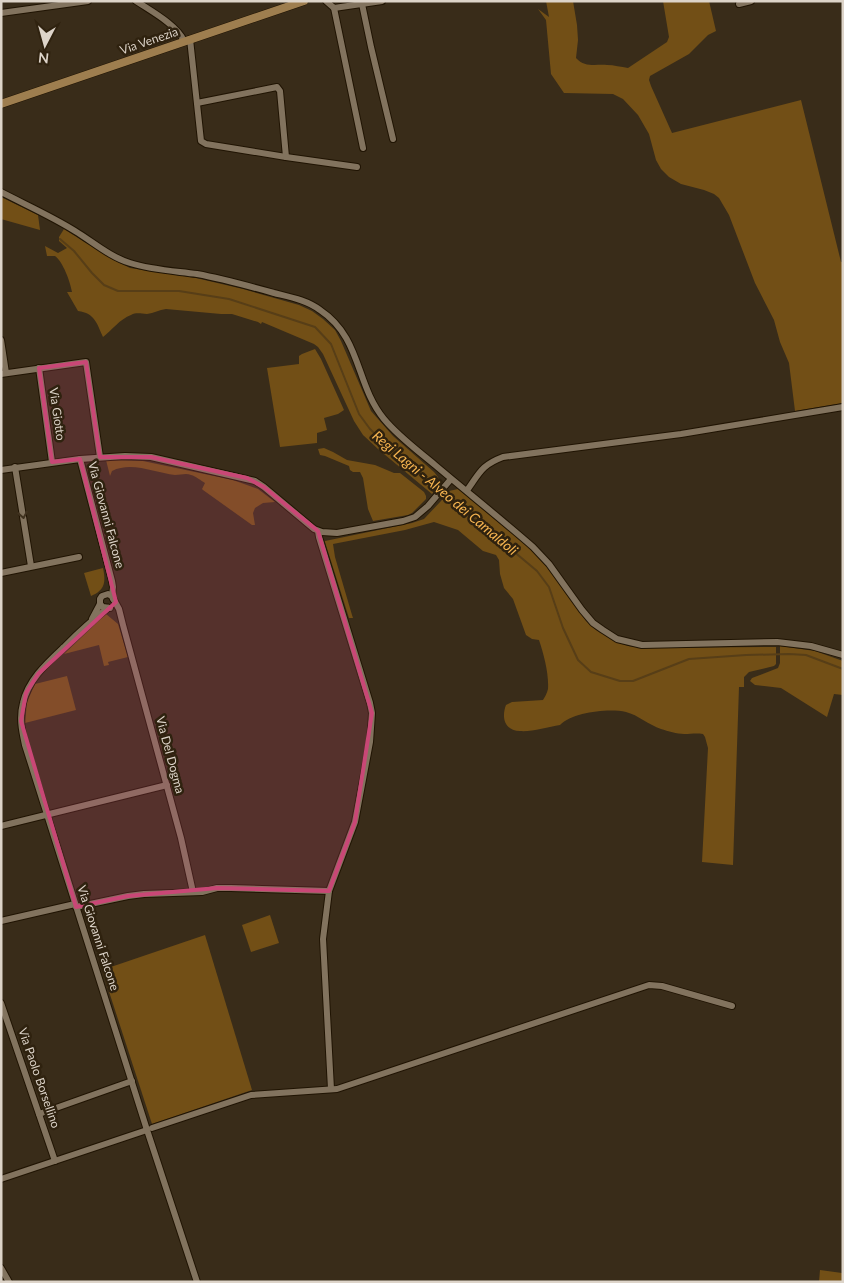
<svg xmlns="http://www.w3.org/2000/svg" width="844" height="1283" viewBox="0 0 844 1283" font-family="Lato,sans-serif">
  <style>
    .green { fill: #724f16 }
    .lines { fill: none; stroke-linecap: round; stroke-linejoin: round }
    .stream { stroke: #573e17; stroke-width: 2 }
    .minor-casing { stroke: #201403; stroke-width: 8 }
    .major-casing { stroke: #201403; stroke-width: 9 }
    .minor { stroke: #82735e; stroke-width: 6 }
    .major { stroke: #9e7e4f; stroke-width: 8 }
    .oneway { stroke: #40321f }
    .marked { fill: #c94776; fill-opacity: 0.2; stroke: #c94776; stroke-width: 4; stroke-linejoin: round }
    .labels { text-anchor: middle; stroke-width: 5; stroke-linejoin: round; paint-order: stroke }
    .street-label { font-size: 12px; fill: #ddd4c9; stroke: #2f220f }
    .water-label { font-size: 14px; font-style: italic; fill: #f6b450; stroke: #2f220f }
  </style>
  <rect width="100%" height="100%" fill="#392c19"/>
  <g class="green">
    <path d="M546 1H573L577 25 578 40 576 58C585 68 596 64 607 65 614 65 621 67 628 68L667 42 669 37 663 1H709L716 31 708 35 689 54 650 76 649 80 651 86 672 133 801 100 841 262H843V403L795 411 789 363 780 342 774 320 755 283 729 215 719 198 714 194 704 190 681 184 669 177 661 169 656 160 649 134 638 115 623 99 613 94 564 93 551 74 546 20 538 9 549 17Z"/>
    <polygon points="1,197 38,215 40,230 1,219"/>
    <path d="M64 229 110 258 130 268 196 278 243 289 299 305 312 311 323 319 335 330 341 341 371 411 393 436 434 472 438 477 439 485 432 494 378 449 363 435 354 421 323 354 318 347 314 344 262 322 261 324 258 322 232 314H221L166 309C159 310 154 313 147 314 141 314 137 312 131 315 120 319 112 330 103 337 97 324 95 313 78 311L67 292H72C70 281 63 262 55 256H47L45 246 58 253 67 248 59 241V237Z"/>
    <polygon points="315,349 321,359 344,410 338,414 324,418 327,430 317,433 317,443 280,447 267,368 299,364 299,356 302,354"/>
    <polygon points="324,448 333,452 347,460 375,465 394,473 400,473 424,492 426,496 426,499 412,513 408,515 373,521 368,509 363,478 360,472 353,472 350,470 349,466 325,456 320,455 318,449"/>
    <path d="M106 460 143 461 233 480 258 489 275 502 263 503 255 508 253 513 255 525H252L203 490 202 489 205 483C201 481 196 476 191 475 186 473 181 475 175 475 155 473 132 461 112 471L110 476Z"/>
    <path d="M458 489 531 549 553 574 586 621 596 630 614 641 628 646 644 648 776 647V664L774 666 749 672 744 677V687H739L733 865 702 862 708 748 705 737 703 734C696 733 691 734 684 734 677 734 668 731 661 729 649 725 638 715 626 712 609 708 573 712 560 725 548 727 531 732 520 731 505 731 501 718 506 705L512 702 543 700C545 697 547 693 548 689 549 674 544 655 539 640L532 639 526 635 513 599 504 588 500 574 499 560 496 555 483 551 458 530 434 522 405 530 333 544 335 557 352 615 353 618H349L325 542V541L412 523 424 519 441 501 449 491Z"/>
    <path d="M103 568C106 582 105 590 91 596L84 573Z"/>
    <polygon points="106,614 118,624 128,657 108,662 109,665 104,666 99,645 64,654"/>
    <polygon points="780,646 815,651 843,661 843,695 834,694 827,717 781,688 755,685 750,681 752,678 778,668 780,663"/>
    <polygon points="67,676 76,710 25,723 27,702 35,684"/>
    <polygon points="270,915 279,943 251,952 242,925"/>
    <polygon points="205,935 252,1090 152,1124 102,970"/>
    <polygon points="820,1270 842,1273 843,1272 843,1282 819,1282"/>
  </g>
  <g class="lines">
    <g class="stream">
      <polyline points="60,239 74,251 92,273 104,285 118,291 179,291 229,299 315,327 331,344 359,414 370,429 397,455 439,489"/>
      <polyline points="443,492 537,571 549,587 563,628 578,660 591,672 620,681 633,681 689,659 746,655 789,654 806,655 843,669"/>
    </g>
    <defs>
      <g id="minor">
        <path d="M136 1C151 11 177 25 184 41"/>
        <polyline points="326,1 334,8 382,1"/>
        <polyline points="362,4 371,47 393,139"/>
        <polyline points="739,4 751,1"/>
        <polyline points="334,8 363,148"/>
        <polyline points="1,13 88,1"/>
        <polyline points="190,39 201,141 206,144 286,157 357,167"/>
        <polyline points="197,103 277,87 280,91 286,157"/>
        <path d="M1 192C26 205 51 216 75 231 93 242 110 257 130 263 152 270 175 271 197 274 224 279 249 286 274 293 290 297 307 300 320 310 362 338 355 384 384 419 398 436 417 450 435 465 467 492 501 519 533 547L549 564 582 610 593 623 603 630 617 639 642 645 777 642 811 646 843 655"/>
        <polyline points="1,340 6,373"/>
        <polyline points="39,368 52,462"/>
        <polyline points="1,374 86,362 100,457"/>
        <polyline points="80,459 112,581 113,587 112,596"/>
        <polyline points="15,467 31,566"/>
        <polyline points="1,470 80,459 125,456 151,457 255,481 264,487 314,529 322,532 337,533 403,521 415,517 428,506 451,479"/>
        <path d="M468 489C480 472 482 465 503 457L681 434 843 407"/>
        <polyline points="318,531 319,537 370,703 372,713 370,742 355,822 329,891 323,939 331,1089"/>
        <polyline points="1,573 79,557"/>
        <polyline points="114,600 119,609 123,625 181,838 193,892"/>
        <polyline points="100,604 103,607 110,608"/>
        <path d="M108 608C92 620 78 633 64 647 47 663 28 680 23 703 19 718 22 731 25 745L147 1130 197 1282"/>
        <polyline points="92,619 100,604 100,599 102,596 108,594 112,596 113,599"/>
        <polyline points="1,826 167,785"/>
        <polyline points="76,907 128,896 144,894 202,892 217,888 231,888 329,891"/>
        <polyline points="1,921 75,904"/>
        <polyline points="1,1003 55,1161"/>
        <polyline points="39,1114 132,1081"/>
        <polyline points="152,1128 251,1095 337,1089 649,985 662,986 732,1006"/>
        <polyline points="1,1179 147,1130"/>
        <polyline points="1,1268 9,1282"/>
      </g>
      <polyline id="major" points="1,104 304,1"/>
    </defs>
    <use href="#minor" class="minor-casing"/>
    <use href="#major" class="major-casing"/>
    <use href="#minor" class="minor"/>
    <use href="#major" class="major"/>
  </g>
  <defs><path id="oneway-chevron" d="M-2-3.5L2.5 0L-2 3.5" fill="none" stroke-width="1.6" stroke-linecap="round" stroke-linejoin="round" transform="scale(1.25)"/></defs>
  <use class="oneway" href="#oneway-chevron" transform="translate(23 515) rotate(80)"/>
  <path class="marked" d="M86 362 100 457H151L247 478 264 487 318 531 372 713 355 822 329 891 217 888 128 896 76 907 21 721 26 693 38 674 116 602 80 459 52 462 39 368Z"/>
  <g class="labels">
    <g class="street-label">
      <text transform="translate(149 41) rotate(-19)" y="4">Via Venezia</text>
      <text transform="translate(57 414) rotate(82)" y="4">Via Giotto</text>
      <text transform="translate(106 515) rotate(75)" y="4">Via Giovanni Falcone</text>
      <text transform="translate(170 755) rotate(75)" y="4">Via Del Dogma</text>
      <text transform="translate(98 938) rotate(72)" y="4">Via Giovanni Falcone</text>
      <text transform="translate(39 1078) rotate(71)" y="4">Via Paolo Borsellino</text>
    </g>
    <g class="water-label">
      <text transform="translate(445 493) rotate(40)" y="5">Regi Lagni - Alveo dei Camaldoli</text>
    </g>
  </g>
  <rect width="844" height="1283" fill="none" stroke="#ddd4c9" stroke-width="5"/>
  <g transform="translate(45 45) rotate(186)" stroke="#2f220f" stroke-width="4" paint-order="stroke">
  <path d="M0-4L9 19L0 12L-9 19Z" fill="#ddd4c9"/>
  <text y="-8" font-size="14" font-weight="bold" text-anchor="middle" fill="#ddd4c9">N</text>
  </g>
</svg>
